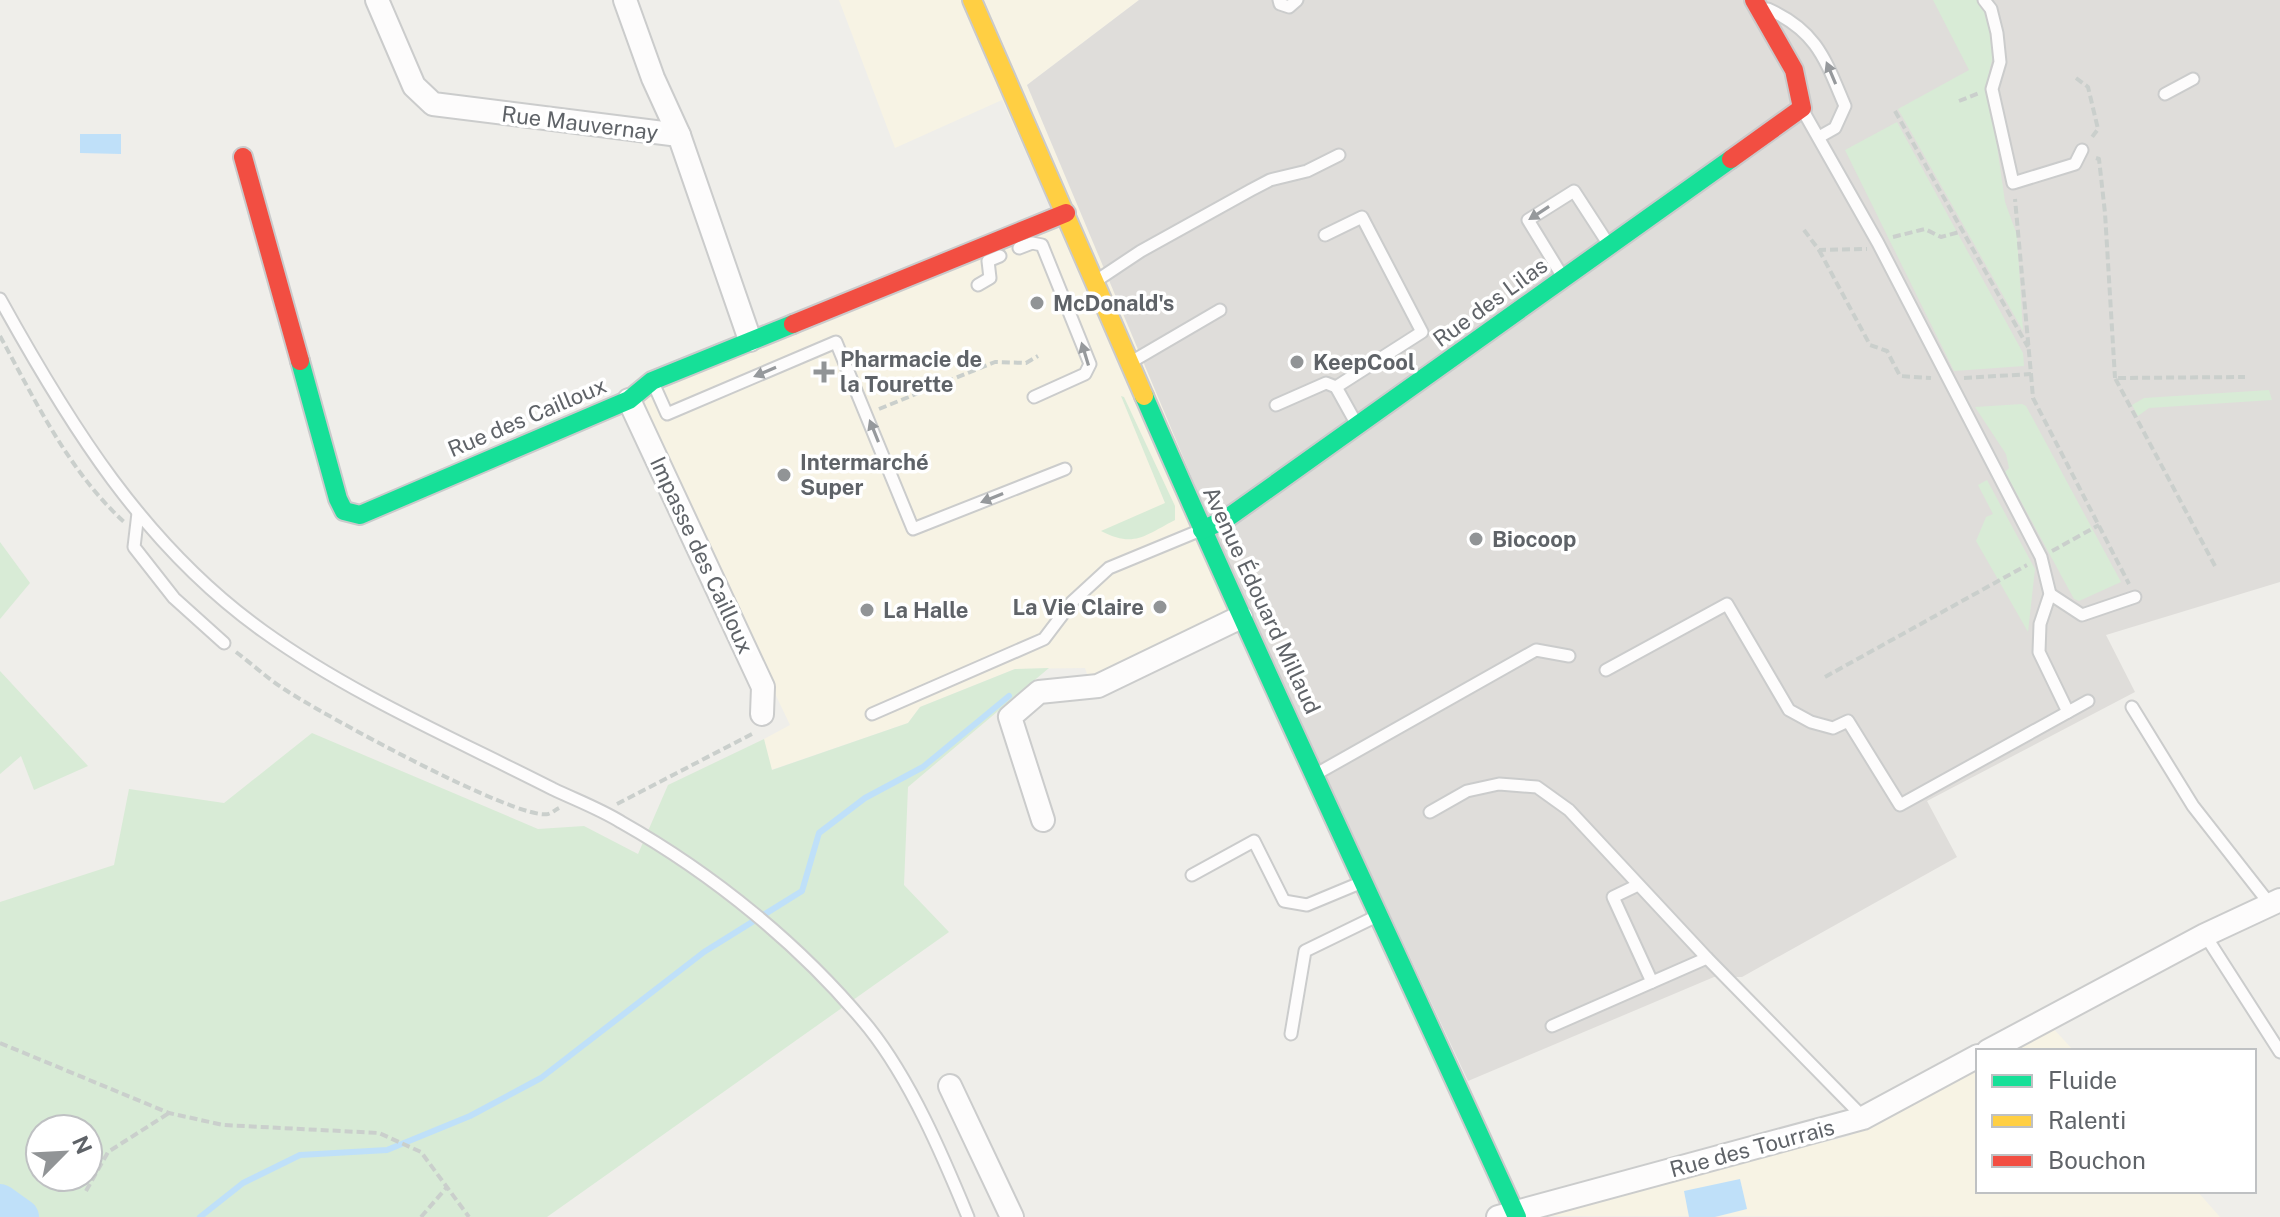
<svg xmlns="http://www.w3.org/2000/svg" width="2280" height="1217" viewBox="0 0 2280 1217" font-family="'Public Sans',sans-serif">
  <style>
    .commercial { fill: #f7f3e4 }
    .industrial { fill: #dfddda }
    .green { fill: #d8ebd6; fill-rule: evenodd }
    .water { fill: #bfe0f9 }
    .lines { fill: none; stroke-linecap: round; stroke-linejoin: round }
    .stream { stroke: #bfe0f9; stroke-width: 6 }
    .river { stroke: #bfe0f9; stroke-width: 36 }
    .lane-casing { stroke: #cbcccc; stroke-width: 15 }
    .street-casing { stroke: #cbcccc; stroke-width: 26 }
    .fast-casing { stroke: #cacacb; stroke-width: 22 }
    .slow-casing { stroke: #cacacb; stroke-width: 22 }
    .jam-casing { stroke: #cacacb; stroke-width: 22 }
    .path { stroke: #cacfcc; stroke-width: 4; stroke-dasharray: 8 4; stroke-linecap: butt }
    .lane { stroke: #fdfcfc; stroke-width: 11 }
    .street { stroke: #fdfcfc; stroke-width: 22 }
    .fast { stroke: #16e098; stroke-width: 18 }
    .slow { stroke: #ffcf43; stroke-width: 18 }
    .jam { stroke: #f24e42; stroke-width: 18 }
    .oneway { fill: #96999c }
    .poi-dot { fill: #919496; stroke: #fff; stroke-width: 3 }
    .labels { text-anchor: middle; stroke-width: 7; stroke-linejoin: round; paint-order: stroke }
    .street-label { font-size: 22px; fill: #5f6368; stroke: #fff }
    .poi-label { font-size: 22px; font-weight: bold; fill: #5f6368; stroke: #fff; text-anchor: start }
  </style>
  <rect width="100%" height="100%" fill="#efeeea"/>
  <g class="commercial">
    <polygon points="839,0 1139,0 1027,85 1247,609 1090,683 1085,668 1015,669 920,707 908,723 771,770 764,739 790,725 635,400 1057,221 1002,100 895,148"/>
    <polygon points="2050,1025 2074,1051 2001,1051"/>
    <polygon points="1978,1063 1978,1191 2197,1191 2220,1217 1530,1216 1849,1136"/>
  </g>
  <polygon class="industrial" points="1139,0 2280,0 2280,582 2106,635 2135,692 1927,801 1957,857 1742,977 1714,977 1468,1081 1247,609 1027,85"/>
  <g class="green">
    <path d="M1933 0H1978C1987 13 1996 40 1993 56 1991 66 1988 72 1988 82L2005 202 2017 235 2023 331 1898 109 1969 70Z"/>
    <polygon points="1897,122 2023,353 2024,366 1954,371 1845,150"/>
    <polygon points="2269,390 2272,400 2149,408 2138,416 2132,405 2144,398"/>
    <path d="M1121 396 1124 397 1175 506V520C1144 536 1134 548 1101 531L1165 503Z"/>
    <polygon points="2022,404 2026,406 2121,582 2079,601 2074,599 2005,472 2009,468 2006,454 1975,407"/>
    <polygon points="1987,480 2035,569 2028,632 1976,541 1986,517 1993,514 1978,485"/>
    <polygon points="0,542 30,583 0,619"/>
    <path d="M1049 668 908 787 904 885 949 932 547 1217H0V902L114 865 129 789 224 803 312 733 538 829 584 826 638 854 668 785 764 739 772 770 908 723 920 707 1015 669ZM40 1129H88V1177H40Z"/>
    <polygon points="0,671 88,766 34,790 21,756 0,774"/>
  </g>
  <g class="water">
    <polygon points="80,134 121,134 121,154 80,153"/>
    <polygon points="1740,1179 1747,1209 1715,1217 1689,1217 1684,1191"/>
  </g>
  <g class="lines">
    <polyline class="stream" points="200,1217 243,1183 300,1155 387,1150 470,1116 541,1078 704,952 802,891 819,833 865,798 923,767 1009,696"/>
    <polyline class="river" points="0,1202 21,1217"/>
    <defs>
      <g id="lane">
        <polyline points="1279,0 1280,4 1289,7 1297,0"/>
        <polyline points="1984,0 1991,9 1997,33 2000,62 1992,89 2013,183 2075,164 2082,150"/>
        <path d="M1768 9C1817 31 1825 59 1845 106L1835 128 1819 137"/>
        <polyline points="2165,94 2193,79"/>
        <polyline points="1802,109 1878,243 2041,557 2050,594 2040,624 2039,652 2068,712"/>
        <polyline points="1325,235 1362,217 1422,332 1336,387 1356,423"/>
        <polyline points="1019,248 1032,243 1042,245 1090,364 1085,374 1034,397"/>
        <polyline points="1561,274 1528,220 1574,191 1609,245"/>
        <polyline points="1096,281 1141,251 1251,190 1270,180 1307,171 1339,155"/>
        <polyline points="978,285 990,278 988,261 1000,256"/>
        <path d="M0 299C69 424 144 546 263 631 352 695 455 739 553 789 576 800 600 809 621 822 713 874 802 946 869 1028 911 1081 942 1154 968 1217"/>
        <polyline points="1131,362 1220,310"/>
        <polyline points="654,385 667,414 836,342 913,529 1065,469"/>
        <polyline points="1276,405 1326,383 1336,387"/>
        <polyline points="138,513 134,547 174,598 224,643"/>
        <polyline points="2050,594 2082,615 2135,597"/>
        <polyline points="1606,670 1727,604 1789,710 1811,722 1833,728 1848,721 1900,805 2088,701"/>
        <polyline points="2132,707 2193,806 2269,903"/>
        <polyline points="872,714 1044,639 1072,602 1109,568 1201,530"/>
        <polyline points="1318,773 1536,650 1569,656"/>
        <polyline points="1430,812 1467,791 1499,784 1537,787 1569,810 1707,958 1863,1117"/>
        <polyline points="1192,875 1254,841 1284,901 1307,905 1360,883"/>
        <polyline points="1638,885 1613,897 1652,982"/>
        <polyline points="2205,935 2280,1052"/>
        <polyline points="1552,1026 1707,958"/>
        <polyline points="1291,1034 1305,951 1379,915"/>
      </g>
      <g id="street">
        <polyline points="377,0 414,86 433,104 679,135 750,340"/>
        <polyline points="625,0 653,78 679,135"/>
        <polyline points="629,400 763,687 762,714"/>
        <polyline points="1043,820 1010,717 1039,692 1098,686 1241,617"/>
        <polyline points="1988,1051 2205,935 2280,900"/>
        <polyline points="950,1086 1012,1217"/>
        <polyline points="1498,1217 1863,1118 1978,1056"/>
      </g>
      <g id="fast">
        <polyline points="300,361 338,499 344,511 360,515 629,400 652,381 793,324"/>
        <path d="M1144 396C1264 672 1393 944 1517 1217"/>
        <polyline points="1202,530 1226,519 1731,159"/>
      </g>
      <polyline id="slow" points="972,0 1144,396"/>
      <g id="jam">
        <polyline points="243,157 300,361"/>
        <polyline points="1731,159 1802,108 1794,70 1754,0"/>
        <polyline points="793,324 1066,213"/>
      </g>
    </defs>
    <use href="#lane" class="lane-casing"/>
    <use href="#street" class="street-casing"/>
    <use href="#fast" class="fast-casing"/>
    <use href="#slow" class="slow-casing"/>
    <use href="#jam" class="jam-casing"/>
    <g class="path">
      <polyline points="2076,78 2088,87 2098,129 2090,140"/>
      <polyline points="1959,101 1979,93"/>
      <polyline points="1895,111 2028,347"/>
      <polyline points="2096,158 2099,159 2105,213 2115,378"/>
      <polyline points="1804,230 1819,250 1867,249"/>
      <polyline points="1893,237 1925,229 1941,237 1963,231"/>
      <polyline points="1819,250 1870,345 1887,351 1900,376 1931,378"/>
      <path d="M0 336C36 402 68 470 124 522"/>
      <polyline points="2031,374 2033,398 2129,584"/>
      <polyline points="1964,378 2031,374 2015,199"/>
      <polyline points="879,409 995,362 1026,363 1038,356"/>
      <polyline points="2052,551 2099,525"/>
      <polyline points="2215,566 2115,378 2245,377"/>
      <path d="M236 652C252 664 267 678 284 689 318 712 517 821 548 814 552 813 555 810 559 808"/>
      <polyline points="1825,677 2027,565"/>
      <polyline points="617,804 754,733"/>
      <polyline points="0,1043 169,1113 223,1125 379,1133 421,1152 469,1217"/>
      <polyline points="86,1191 108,1152 169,1113"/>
      <polyline points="421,1217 447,1187"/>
    </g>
    <use href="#lane" class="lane"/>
    <use href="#street" class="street"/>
    <use href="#fast" class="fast"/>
    <use href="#slow" class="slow"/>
    <use href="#jam" class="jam"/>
  </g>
  <defs><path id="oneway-solid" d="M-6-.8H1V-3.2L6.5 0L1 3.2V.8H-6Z" transform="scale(2)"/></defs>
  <g class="oneway">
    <use href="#oneway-solid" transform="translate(1831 73) rotate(-113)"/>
    <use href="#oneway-solid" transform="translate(1539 213) rotate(147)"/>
    <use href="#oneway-solid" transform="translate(1085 354) rotate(-107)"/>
    <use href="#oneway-solid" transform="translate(765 372) rotate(157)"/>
    <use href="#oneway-solid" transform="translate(874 431) rotate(-112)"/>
    <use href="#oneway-solid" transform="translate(992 498) rotate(158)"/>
  </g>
  <g class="poi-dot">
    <circle cx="1037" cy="303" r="8"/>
    <circle cx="1297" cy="362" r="8"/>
    <path d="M820 360h8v8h8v8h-8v8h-8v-8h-8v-8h8z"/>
    <circle cx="784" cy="475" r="8"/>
    <circle cx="1476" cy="539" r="8"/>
    <circle cx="1160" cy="607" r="8"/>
    <circle cx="867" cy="610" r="8"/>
  </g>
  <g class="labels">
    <g class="street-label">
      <text transform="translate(580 123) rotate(7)" y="8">Rue Mauvernay</text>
      <text transform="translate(1490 302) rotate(-36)" y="8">Rue des Lilas</text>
      <text transform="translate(527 417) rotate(-23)" y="8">Rue des Cailloux</text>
      <text transform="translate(702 555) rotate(65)" y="8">Impasse des Cailloux</text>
      <text transform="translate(1262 600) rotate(65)" y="8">Avenue Édouard Millaud</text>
      <text transform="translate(1752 1148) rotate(-15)" y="8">Rue des Tourrais</text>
    </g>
    <g class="poi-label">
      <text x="1053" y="311">McDonald's</text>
      <text x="840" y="367">Pharmacie de<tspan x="840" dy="25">la Tourette</tspan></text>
      <text x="1313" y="370">KeepCool</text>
      <text x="800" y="470">Intermarché<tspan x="800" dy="25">Super</tspan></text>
      <text x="1492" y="547">Biocoop</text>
      <text x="1144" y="615" text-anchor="end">La Vie Claire</text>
      <text x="883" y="618">La Halle</text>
    </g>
  </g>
  <rect x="1976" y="1049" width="280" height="144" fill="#ffffff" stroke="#bfc1c3" stroke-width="2"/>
  <rect x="1992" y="1075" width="40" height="12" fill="#16e098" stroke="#bfc1c3" stroke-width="2"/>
  <text x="2048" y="1089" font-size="24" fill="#5f6368">Fluide</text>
  <rect x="1992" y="1115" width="40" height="12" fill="#ffcf43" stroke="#bfc1c3" stroke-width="2"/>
  <text x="2048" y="1129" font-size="24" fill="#5f6368">Ralenti</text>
  <rect x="1992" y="1155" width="40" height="12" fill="#f24e42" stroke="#bfc1c3" stroke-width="2"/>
  <text x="2048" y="1169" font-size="24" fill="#5f6368">Bouchon</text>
  <g transform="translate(64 1153) rotate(66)"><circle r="38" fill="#ffffff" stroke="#bfc1c3" stroke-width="2"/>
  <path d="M0-6L14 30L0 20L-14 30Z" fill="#919496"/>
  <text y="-12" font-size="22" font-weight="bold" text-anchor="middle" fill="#5f6368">N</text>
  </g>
</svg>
